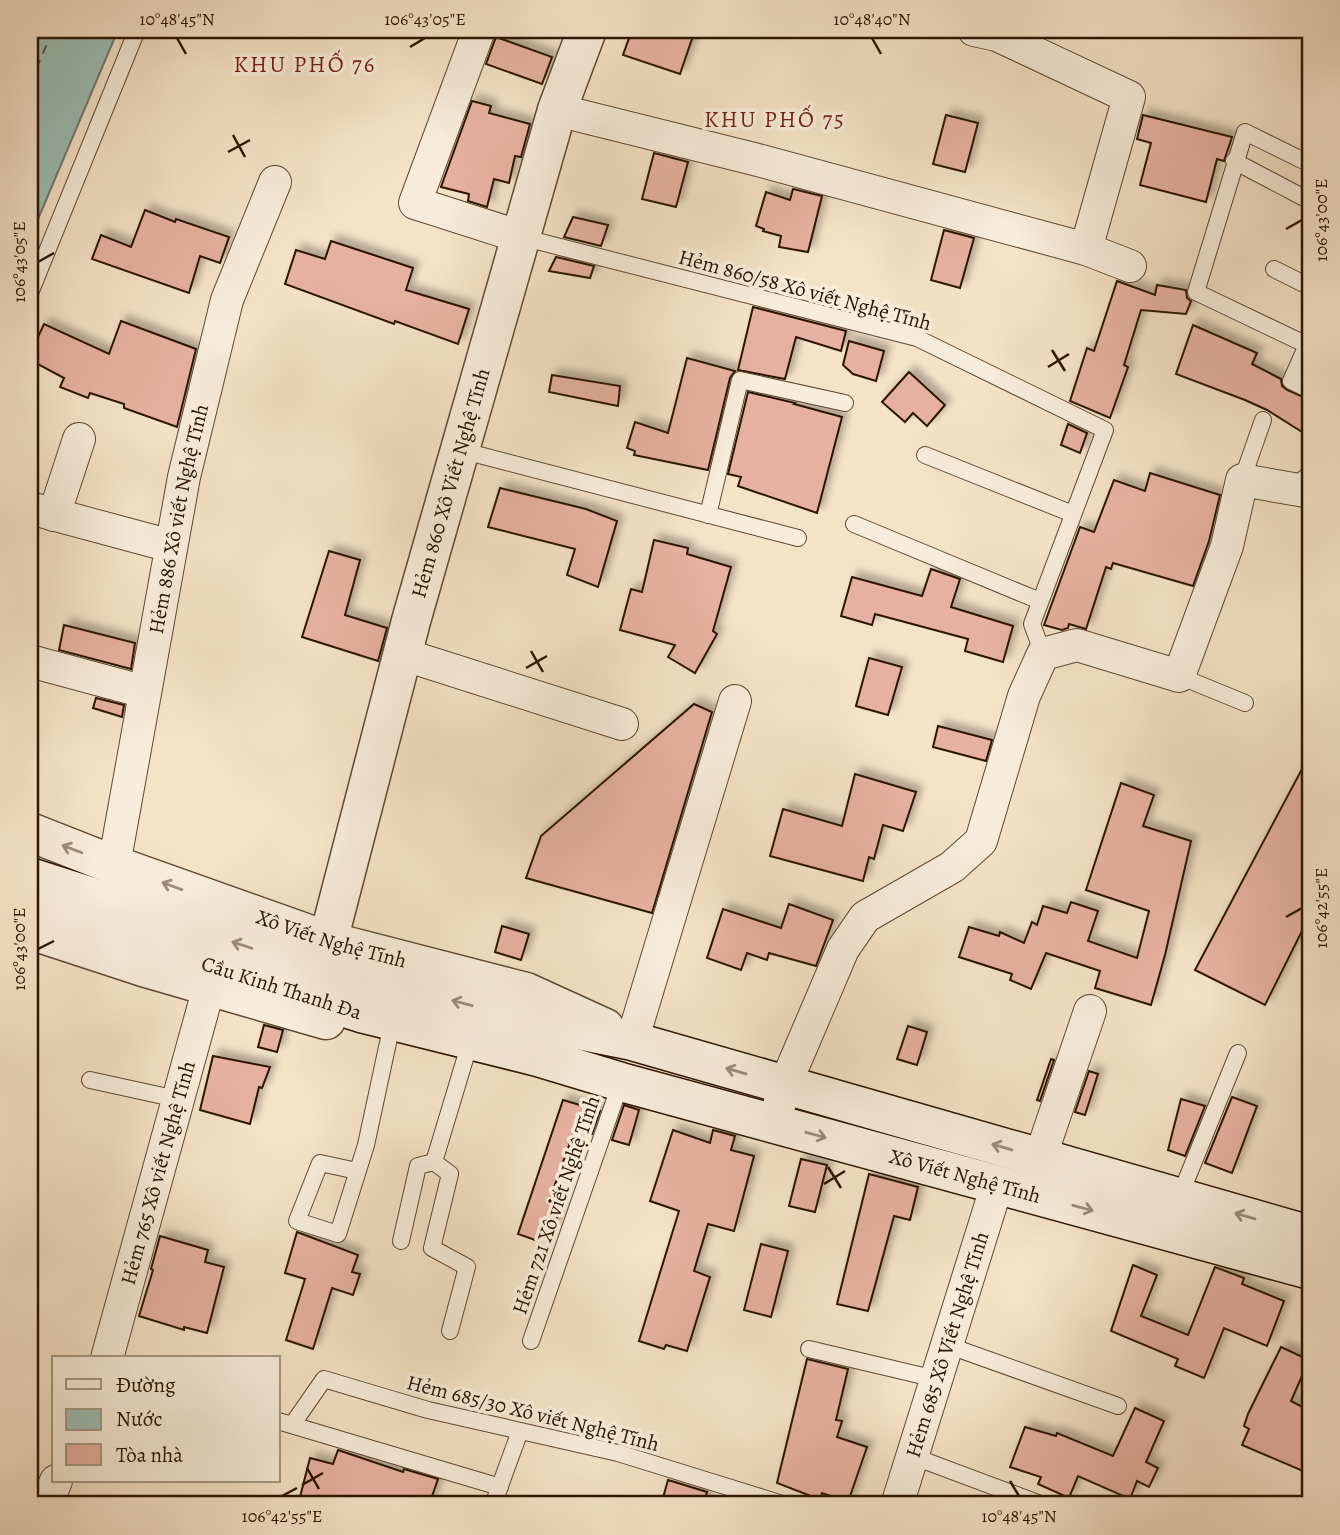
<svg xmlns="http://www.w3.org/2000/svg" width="1340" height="1535" viewBox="0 0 1340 1535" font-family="Alegreya,serif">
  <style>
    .water { fill: #9cbeb6; stroke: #6f7a6d; stroke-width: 2 }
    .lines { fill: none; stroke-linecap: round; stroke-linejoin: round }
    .ferry { stroke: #535040; stroke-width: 2; stroke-dasharray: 9 7; stroke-linecap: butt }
    .building { fill: #e7b1a1; stroke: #2c1500; stroke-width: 2; filter: url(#shadow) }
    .service-casing { stroke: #5e4832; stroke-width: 18 }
    .minor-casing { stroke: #5e4832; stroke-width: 34 }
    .tertiary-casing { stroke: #5e4832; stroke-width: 41 }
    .secondary-casing { stroke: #2c1500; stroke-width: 41 }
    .service { stroke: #f8eddb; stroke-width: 16 }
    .minor { stroke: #f8eddb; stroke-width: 32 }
    .tertiary { stroke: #f8eddb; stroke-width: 38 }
    .secondary { stroke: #f8eddb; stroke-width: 38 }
    .oneway { stroke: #9c8c78 }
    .ticks { fill: none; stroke: #2c1500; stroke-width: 2.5 }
    .labels { text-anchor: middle; stroke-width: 7; stroke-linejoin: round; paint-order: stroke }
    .street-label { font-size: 21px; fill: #2c1500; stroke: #f8eddb }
    .neighbourhood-label { font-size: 23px; letter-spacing: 2px; fill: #7a1f14; stroke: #f8eddb }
    .neatline { fill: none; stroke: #2c1500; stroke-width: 2.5 }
    .ticks-label { font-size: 18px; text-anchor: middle; fill: #2c1500 }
  </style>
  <defs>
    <filter id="shadow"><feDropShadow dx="6" dy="-6" stdDeviation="3.5" flood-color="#0004"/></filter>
  </defs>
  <rect width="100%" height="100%" fill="#f5e3c8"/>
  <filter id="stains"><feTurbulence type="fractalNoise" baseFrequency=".00286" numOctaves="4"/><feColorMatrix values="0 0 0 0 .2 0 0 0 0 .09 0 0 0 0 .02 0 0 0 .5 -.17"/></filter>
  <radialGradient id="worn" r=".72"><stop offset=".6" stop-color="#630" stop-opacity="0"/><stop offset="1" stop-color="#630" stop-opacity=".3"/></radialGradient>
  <polygon class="water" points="30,30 118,30 30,238"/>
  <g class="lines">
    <polyline class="ferry" points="30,83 53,30"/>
  </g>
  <g class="building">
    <polygon points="632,30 695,30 680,74 623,55"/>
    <polygon points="496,37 552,57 542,84 486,64"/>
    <polygon points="472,101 491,106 489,113 530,124 521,157 515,156 509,183 494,179 487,207 468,201 469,194 441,187"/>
    <polygon points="946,115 978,123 965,172 933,164"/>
    <polygon points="1143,115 1232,137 1224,161 1217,159 1206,202 1140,185 1151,143 1137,139"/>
    <polygon points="654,153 688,162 676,207 642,199"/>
    <polygon points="793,189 822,196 808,252 779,247 781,236 763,231 764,229 756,226 766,192 790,200"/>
    <polygon points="145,210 175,222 176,219 229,237 220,263 200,256 189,293 92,259 101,235 131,247"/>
    <polygon points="573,217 608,225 601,246 564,237"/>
    <polygon points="944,230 974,238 960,288 931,280"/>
    <polygon points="331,241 413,268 406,290 469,309 458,344 395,321 394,324 285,284 296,250 325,259"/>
    <polygon points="556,257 594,266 590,278 549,271"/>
    <polygon points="1117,281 1155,295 1157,285 1186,290 1187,298 1191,301 1186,314 1141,310 1124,365 1128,367 1110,418 1070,401 1087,348 1094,351"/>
    <polygon points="753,307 846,331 841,351 796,337 785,379 738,370"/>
    <polygon points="121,321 196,349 177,427 124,408 124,404 90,393 88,398 60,387 64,378 30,360 30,354 44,324 109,354"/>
    <polygon points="1193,325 1257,353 1252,364 1281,379 1282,386 1287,390 1310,400 1310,437 1267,410 1245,400 1176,374"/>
    <polygon points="849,341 884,351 876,381 853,374 843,365"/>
    <polygon points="687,358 735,371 730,378 708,470 634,455 635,451 627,448 635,422 668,433"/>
    <polygon points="909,372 945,405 927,426 913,413 905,422 882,402"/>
    <polygon points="552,375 620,386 618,406 549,392"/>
    <polygon points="748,392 795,403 794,404 842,417 817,513 738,486 741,477 728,474"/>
    <polygon points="1068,424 1087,433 1080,453 1061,445"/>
    <polygon points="1150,473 1220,495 1209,541 1193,586 1113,563 1111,569 1106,567 1086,629 1069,624 1068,628 1062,630 1044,625 1080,527 1094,532 1114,480 1145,491"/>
    <polygon points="500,488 586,509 617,521 598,587 567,575 575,549 488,527"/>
    <polygon points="654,540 688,548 687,554 731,567 713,631 717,634 695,673 668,657 675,645 620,630 631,589 642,592"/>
    <polygon points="329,551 360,560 345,615 387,628 378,661 302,637"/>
    <polygon points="931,569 960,579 951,607 1013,626 1003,662 965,651 968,639 875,614 872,625 841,616 852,577 922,596"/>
    <polygon points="64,625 135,643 131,669 59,650"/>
    <polygon points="869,658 902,667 888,715 856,706"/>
    <polygon points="96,698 124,705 122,717 93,708"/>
    <polygon points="694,704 712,712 652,913 526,878 541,836"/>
    <polygon points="938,726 992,740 986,761 933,747"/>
    <polygon points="1310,754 1310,915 1265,1005 1195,970"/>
    <polygon points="855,774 916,792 903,831 883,825 874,859 869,857 863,881 770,856 783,809 842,826"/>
    <polygon points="1121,783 1154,795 1143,826 1191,841 1165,955 1151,1005 1095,988 1100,971 1046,953 1031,989 1010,980 1012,974 959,957 969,927 999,936 1000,932 1024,943 1032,922 1037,925 1043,906 1067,913 1071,902 1098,911 1088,941 1137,958 1149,911 1086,890"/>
    <polygon points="789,904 833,920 816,966 769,953 767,960 747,953 741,970 707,958 723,909 781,928"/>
    <polygon points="502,926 529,934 521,960 495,952"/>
    <polygon points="264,1025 283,1030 277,1052 258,1047"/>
    <polygon points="908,1026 927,1032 917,1065 897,1059"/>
    <polygon points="213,1056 270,1067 262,1088 259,1087 250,1124 200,1110"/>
    <polygon points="1051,1059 1054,1060 1040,1101 1037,1100"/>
    <polygon points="1089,1071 1098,1074 1085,1115 1075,1112"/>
    <polygon points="1232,1097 1257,1106 1232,1173 1205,1163"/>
    <polygon points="1181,1099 1205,1106 1185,1156 1168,1150"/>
    <polygon points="563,1100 600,1111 592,1134 575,1129 548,1204 560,1209 552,1231 540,1226 535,1240 518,1234"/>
    <polygon points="624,1105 639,1110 629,1145 612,1140"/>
    <polygon points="673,1130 710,1143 713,1130 735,1136 731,1150 754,1156 734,1231 708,1224 694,1271 710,1277 687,1351 666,1345 664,1349 639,1341 679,1211 650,1201"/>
    <polygon points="801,1159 827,1165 815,1212 789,1206"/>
    <polygon points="869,1174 918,1187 910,1220 894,1216 868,1311 837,1304"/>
    <polygon points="297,1232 358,1255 352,1272 360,1274 353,1295 332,1288 313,1349 286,1340 305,1279 285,1273"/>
    <polygon points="160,1236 208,1250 205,1262 224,1267 207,1333 184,1327 184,1330 139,1316 153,1270 151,1269"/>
    <polygon points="761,1244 788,1251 771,1317 744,1310"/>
    <polygon points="1133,1265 1157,1275 1141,1316 1188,1335 1215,1267 1244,1278 1242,1284 1284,1301 1267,1346 1224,1328 1204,1378 1175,1366 1178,1359 1111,1331"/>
    <polygon points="1281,1347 1309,1360 1291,1401 1310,1411 1310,1474 1242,1445 1249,1429 1244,1426 1248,1414"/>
    <polygon points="807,1359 848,1369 836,1420 842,1421 837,1437 867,1447 848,1502 822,1493 821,1500 777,1483"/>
    <polygon points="1135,1408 1164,1421 1146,1462 1158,1468 1149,1487 1137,1481 1130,1499 1078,1476 1069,1498 1038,1484 1041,1477 1010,1467 1025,1427 1056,1436 1057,1433 1113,1456"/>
    <polygon points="338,1450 403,1472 404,1469 438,1479 429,1505 298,1505 310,1458 333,1464"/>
    <polygon points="668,1480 707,1492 703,1505 661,1505"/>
  </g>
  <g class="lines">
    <defs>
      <g id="service">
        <polyline points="1234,161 1310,201"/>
        <polyline points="1310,164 1245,132 1196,292 1307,345 1291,381 1310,390"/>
        <polyline points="521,237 917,338 1105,430 1032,624 1043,654"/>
        <polyline points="1274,269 1310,287"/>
        <polyline points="30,293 137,30"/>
        <polyline points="460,450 798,538"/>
        <polyline points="925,455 1073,514"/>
        <polyline points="1242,480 1263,420"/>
        <polyline points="708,515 740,380 845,403"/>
        <polyline points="854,524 1040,601"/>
        <polyline points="1179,676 1245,703"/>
        <polyline points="90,1080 177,1099"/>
        <polyline points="357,1171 320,1163 297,1221 338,1234 366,1145 389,1038"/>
        <polyline points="1179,1198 1238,1053"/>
        <polyline points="401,1241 418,1166 434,1162"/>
        <polyline points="450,1331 467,1267 432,1248 450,1174 434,1162 465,1059"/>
        <polyline points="531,1341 621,1082"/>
        <polyline points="947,1345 1118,1406"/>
        <polyline points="809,1349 936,1379"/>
        <polyline points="278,1421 500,1487"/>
        <polyline points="292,1425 324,1379 428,1410 618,1453 786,1505"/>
        <polyline points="912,1456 1043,1505"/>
        <polyline points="493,1505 520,1431"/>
      </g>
      <g id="minor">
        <polyline points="479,30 415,203 521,237"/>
        <polyline points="974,30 997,35 1129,97 1086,249"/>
        <polyline points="557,110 754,159 1086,249 1130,266"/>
        <polyline points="30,508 171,546"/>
        <polyline points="54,515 79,439"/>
        <polyline points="402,654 622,724"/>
        <polyline points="30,661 145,692"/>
        <path id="s1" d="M114 865 184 477 227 300 275 182"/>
        <polyline points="632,1041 735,701"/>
        <polyline points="774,1123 785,1085 843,949 865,917 952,867 981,841 1024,696 1043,654 1077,645 1179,676 1227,546 1242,480 1305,491 1310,484"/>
        <polyline points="1040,1158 1090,1011"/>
        <path id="s2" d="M107 1358 209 987"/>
        <polyline points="46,1505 56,1481"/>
        <path id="s3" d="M897 1505 997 1185"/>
      </g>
      <g id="tertiary">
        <path id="s4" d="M30 832 114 865 328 941 526 992 605 1028"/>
        <polyline points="30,930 143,967 326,1020"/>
        <path id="s5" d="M328 941 411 621 557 110 587 30"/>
      </g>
      <g id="secondary">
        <polyline points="30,877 258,950 528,1020 632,1041 1310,1235"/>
        <path id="s6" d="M30 908 361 1013 538 1057 621 1082 1310 1270"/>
      </g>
    </defs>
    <use href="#service" class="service-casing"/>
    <use href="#minor" class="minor-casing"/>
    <use href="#tertiary" class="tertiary-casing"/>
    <use href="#secondary" class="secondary-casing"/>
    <use href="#service" class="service"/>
    <use href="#minor" class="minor"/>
    <use href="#tertiary" class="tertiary"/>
    <use href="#secondary" class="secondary"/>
  </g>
  <defs><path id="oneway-shaft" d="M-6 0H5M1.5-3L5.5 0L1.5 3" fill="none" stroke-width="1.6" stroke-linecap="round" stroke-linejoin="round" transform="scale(1.75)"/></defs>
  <g class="oneway">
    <use href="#oneway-shaft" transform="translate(72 849) rotate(-159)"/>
    <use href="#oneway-shaft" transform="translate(172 886) rotate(-160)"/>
    <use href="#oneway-shaft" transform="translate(242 945) rotate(-162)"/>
    <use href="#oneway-shaft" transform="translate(462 1003) rotate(-165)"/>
    <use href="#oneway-shaft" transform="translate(736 1071) rotate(-164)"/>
    <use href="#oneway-shaft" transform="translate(816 1135) rotate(15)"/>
    <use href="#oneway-shaft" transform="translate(1002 1147) rotate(-164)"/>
    <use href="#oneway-shaft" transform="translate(1083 1208) rotate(15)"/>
    <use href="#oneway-shaft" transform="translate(1245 1216) rotate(-164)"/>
  </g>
  <path class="ticks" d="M177 38 186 54M872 38 881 54M410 47 425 38M233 135 245 157M228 152 250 140M1286 229 1302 220M38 262 54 253M1052 350 1065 371M1048 367 1069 354M531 651 543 672M526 668 547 656M1286 917 1302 908M38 949 54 941M828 1167 841 1188M824 1184 845 1171M307 1468 319 1489M1010 1481 1019 1496M302 1485 323 1473M282 1496 297 1488"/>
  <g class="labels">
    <g class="street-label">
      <text transform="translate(805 290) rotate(15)" y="7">Hẻm 860/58 Xô viết Nghệ Tĩnh</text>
      <text dy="7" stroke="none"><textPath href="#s5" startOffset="474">Hẻm 860 Xô Viết Nghệ Tĩnh</textPath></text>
      <text dy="7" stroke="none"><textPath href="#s1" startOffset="352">Hẻm 886 Xô viết Nghệ Tĩnh</textPath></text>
      <text dy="7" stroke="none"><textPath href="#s4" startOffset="320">Xô Viết Nghệ Tĩnh</textPath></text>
      <text dy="7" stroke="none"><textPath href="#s6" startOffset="264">Cầu Kinh Thanh Đa</textPath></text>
      <text dy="7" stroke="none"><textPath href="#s2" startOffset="192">Hẻm 765 Xô viết Nghệ Tĩnh</textPath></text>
      <text dy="7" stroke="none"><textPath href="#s6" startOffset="973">Xô Viết Nghệ Tĩnh</textPath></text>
      <text transform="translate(556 1205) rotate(-71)" y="7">Hẻm 721 Xô viết Nghệ Tĩnh</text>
      <text dy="7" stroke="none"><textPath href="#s3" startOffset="168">Hẻm 685 Xô Viết Nghệ Tĩnh</textPath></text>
      <text transform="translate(533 1413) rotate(14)" y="7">Hẻm 685/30 Xô viết Nghệ Tĩnh</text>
    </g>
    <g class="neighbourhood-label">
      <text x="305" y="72">KHU PHỐ 76</text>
      <text x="775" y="127">KHU PHỐ 75</text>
    </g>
  </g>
  <rect width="1340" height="1535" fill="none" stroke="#f5e3c8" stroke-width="77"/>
  <rect x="52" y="1356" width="228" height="126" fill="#f8eddb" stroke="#a69783" stroke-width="2"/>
  <rect x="66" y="1379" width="35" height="10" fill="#f8eddb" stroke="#a69783" stroke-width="2"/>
  <text x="116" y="1392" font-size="21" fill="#2c1500">Đường</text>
  <rect x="66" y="1409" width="35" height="21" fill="#9cbeb6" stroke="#a69783" stroke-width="2"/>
  <text x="116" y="1426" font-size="21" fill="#2c1500">Nước</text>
  <rect x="66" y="1444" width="35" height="21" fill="#e7b1a1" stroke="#a69783" stroke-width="2"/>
  <text x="116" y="1462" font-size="21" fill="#2c1500">Tòa nhà</text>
  <rect x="38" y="38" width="1264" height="1458" class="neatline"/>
  <g class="ticks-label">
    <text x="177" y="25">10°48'45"N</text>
    <text x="425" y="25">106°43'05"E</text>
    <text x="872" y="25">10°48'40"N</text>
    <text transform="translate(1321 220) rotate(-90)" y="6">106°43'00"E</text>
    <text transform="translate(19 262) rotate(-90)" y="6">106°43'05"E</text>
    <text transform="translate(1321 908) rotate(-90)" y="6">106°42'55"E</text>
    <text transform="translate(19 949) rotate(-90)" y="6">106°43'00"E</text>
    <text x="282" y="1522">106°42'55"E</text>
    <text x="1019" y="1522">10°48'45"N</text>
  </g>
  <rect width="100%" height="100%" filter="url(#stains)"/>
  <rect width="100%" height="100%" fill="url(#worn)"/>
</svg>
